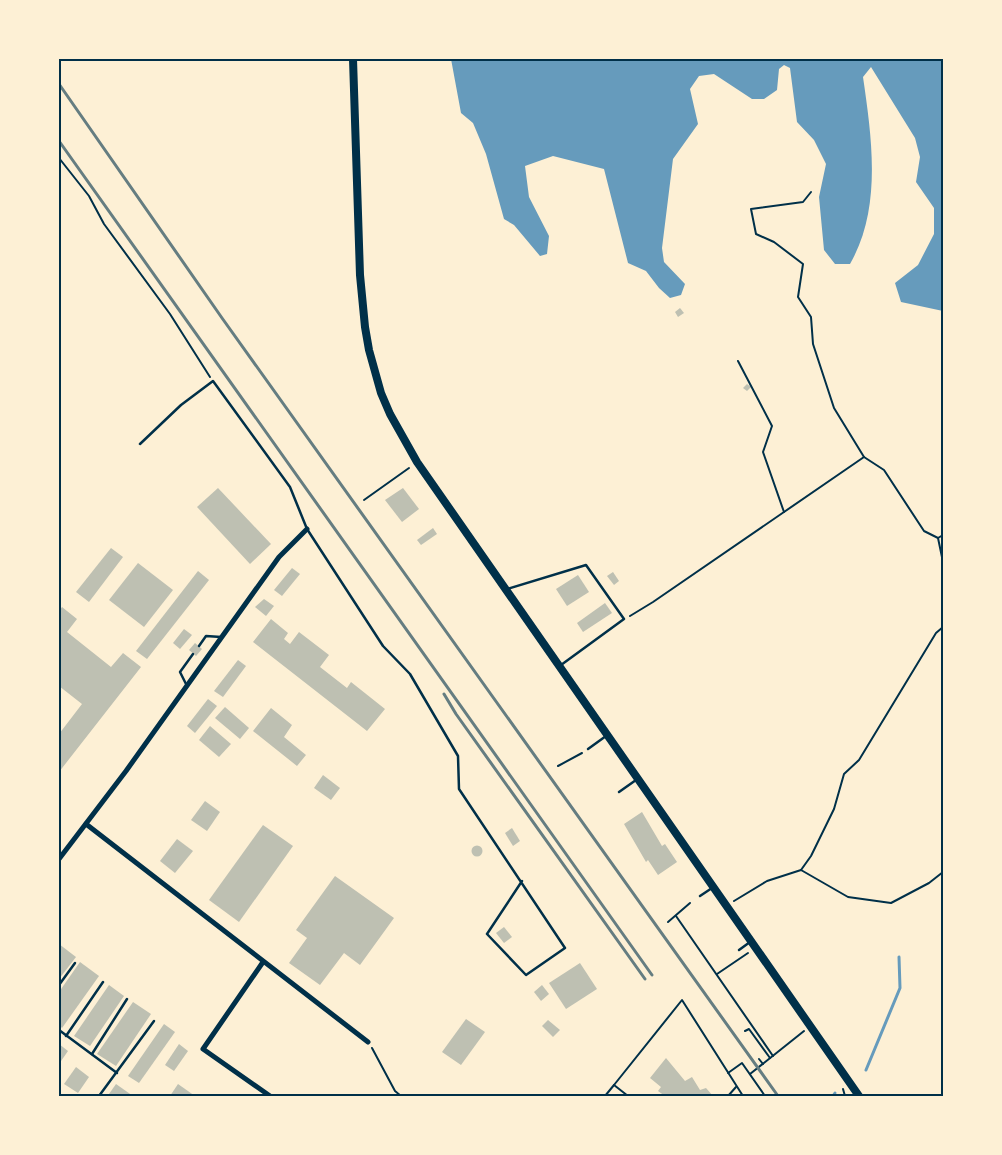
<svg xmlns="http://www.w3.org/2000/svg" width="1002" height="1155" viewBox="0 0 1002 1155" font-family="Raleway,sans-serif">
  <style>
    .water { fill: #669bbc }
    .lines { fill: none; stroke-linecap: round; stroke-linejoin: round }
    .stream { stroke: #669bbc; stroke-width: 3 }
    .building { fill: #bec0b2 }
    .path { stroke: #003049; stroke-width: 2 }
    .service { stroke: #003049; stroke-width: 2.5 }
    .minor { stroke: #003049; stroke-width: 5 }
    .secondary { stroke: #003049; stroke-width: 8 }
    .rail { stroke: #657d81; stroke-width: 3 }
    .neatline { fill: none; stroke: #003049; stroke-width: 2 }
  </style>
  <rect width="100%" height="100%" fill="#fdf0d5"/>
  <path class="water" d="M451 59H943V311L901 302 895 283 918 265 934 234V208L916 182 920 157 915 138 871 67 863 77C872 139 882 208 850 264H835L824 250 819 197 826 164 814 140 797 122 790 68 784 65 779 69 777 90 764 99H752L714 74 699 76 690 89 698 124 673 159 662 248 664 262 685 284 681 295 670 298 659 288 646 271 628 263 604 169 553 156 525 166 529 197 549 236 547 254 540 256 514 225 504 219 486 154 473 123 461 113Z"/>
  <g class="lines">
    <g class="stream">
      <polyline points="866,1070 900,988 899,957"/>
      <polyline points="833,1096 835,1093"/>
    </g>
  </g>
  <g class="building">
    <polygon points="680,308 684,313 678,317 675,312"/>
    <polygon points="747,384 751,387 747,391 743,388"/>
    <polygon points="218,488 271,544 250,564 197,507"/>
    <polygon points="403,488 419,509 402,522 385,500"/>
    <polygon points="433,528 437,534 421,545 417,540"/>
    <polygon points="111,548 123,557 89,602 76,592"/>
    <polygon points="138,563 173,590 144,627 109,600"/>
    <polygon points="292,568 300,574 282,596 274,590"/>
    <polygon points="198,571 209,580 147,659 136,651"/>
    <polygon points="613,572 619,581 614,585 607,576"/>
    <polygon points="578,575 589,592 567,606 556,589"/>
    <polygon points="264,599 274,606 266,616 255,607"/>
    <polygon points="605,603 612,613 583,632 577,623"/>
    <polygon points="62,607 77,619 67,632 111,667 123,653 141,667 59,772 59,734 82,704 59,686 59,611"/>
    <polygon points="271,619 288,633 284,639 290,644 299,632 329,655 320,667 347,688 351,682 385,709 367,731 253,642"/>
    <polygon points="184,629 192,635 180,649 173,643"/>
    <polygon points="195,643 202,649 196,656 189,650"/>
    <polygon points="238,660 246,666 223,697 214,691"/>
    <polygon points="208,699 217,706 195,733 187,726"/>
    <polygon points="225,707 249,728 240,739 215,718"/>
    <polygon points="271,708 292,725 284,737 306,755 297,766 253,731"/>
    <polygon points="210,726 231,744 219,757 199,740"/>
    <polygon points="323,775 340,788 331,800 314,788"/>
    <polygon points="205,801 220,812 207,831 191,820"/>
    <polygon points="642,812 662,846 665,844 677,862 658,875 648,860 646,862 624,824"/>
    <polygon points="263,825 293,846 239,922 209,900"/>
    <polygon points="512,828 520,841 513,846 505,833"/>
    <polygon points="177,839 193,851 175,873 160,861"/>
    <circle cx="477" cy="851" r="5.5"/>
    <polygon points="335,876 394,918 360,965 344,953 320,985 289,963 307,938 296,930"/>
    <polygon points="504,927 512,937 504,943 496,933"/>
    <polygon points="59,944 76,957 59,979"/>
    <polygon points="80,962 99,976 62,1028 59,1025 59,992"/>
    <polygon points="580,963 597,989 566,1009 549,983"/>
    <polygon points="109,985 124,996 90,1046 74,1036"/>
    <polygon points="542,985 549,994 541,1001 534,992"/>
    <polygon points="133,1002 151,1014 116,1066 97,1054"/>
    <polygon points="466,1019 485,1032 461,1065 442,1052"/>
    <polygon points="548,1020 560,1030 553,1037 542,1026"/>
    <polygon points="164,1024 175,1032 139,1083 128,1076"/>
    <polygon points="59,1044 68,1051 59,1064"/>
    <polygon points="179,1044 188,1051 174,1071 165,1065"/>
    <polygon points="666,1058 685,1081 692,1077 700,1090 706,1088 713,1096 665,1096 658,1091 661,1087 650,1078"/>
    <polygon points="76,1067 89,1077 78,1093 64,1084"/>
    <polygon points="116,1084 133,1096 112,1096 109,1094"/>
    <polygon points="178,1084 195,1096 170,1096"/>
  </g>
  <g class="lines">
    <g class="path">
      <polyline points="59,158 89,196 104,224 170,314 210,377"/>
      <polyline points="811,192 803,202 751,209 756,234 774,242 803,264 798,297 811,317 813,344 834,408 864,457"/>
      <polyline points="364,500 409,468"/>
      <polyline points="784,512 864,457 884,470 924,531 938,538 943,562"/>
      <polyline points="938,538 943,535"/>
      <polyline points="630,616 653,602 784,512 763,452 772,426 738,361"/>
      <polyline points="558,766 582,753"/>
      <polyline points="801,870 811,856 834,809 844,774 859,760 936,633 943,627"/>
      <polyline points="734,901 767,881 801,870 848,897 891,903 929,883 943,872"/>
      <polyline points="676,916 773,1056"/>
      <polyline points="668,922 690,903"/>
      <polyline points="717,974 748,953"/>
      <polyline points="745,1031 749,1029 770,1058"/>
      <polyline points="372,1048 395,1091 401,1096"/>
      <polyline points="759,1059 763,1064"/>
      <polyline points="728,1073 742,1063 765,1096"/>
      <polyline points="750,1074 804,1031"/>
      <polyline points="614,1085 682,1000 743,1096"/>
      <polyline points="843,1089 845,1096"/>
      <polyline points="605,1096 614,1085 628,1096"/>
      <polyline points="728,1096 736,1087"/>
    </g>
    <g class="service">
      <polyline points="140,444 181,405 213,381 290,487 307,529 383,646 410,674 458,756 459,789 565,948 526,975 487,934 522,881"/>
      <polyline points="507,589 586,565 624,619 561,665"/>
      <polyline points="199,646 206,636 221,637"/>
      <polyline points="186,684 180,672 193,654"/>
      <polyline points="588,749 606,736"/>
      <polyline points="619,792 636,780"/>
      <polyline points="700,896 712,888"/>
      <polyline points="739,950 750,942"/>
      <polyline points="59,985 75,963"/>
      <polyline points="59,1030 117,1073"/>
      <polyline points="66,1036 103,982"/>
      <polyline points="92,1054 127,999"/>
      <polyline points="99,1096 154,1021"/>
    </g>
    <g class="minor">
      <polyline points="86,824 368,1042"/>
      <polyline points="59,859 126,771 279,557 307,529"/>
      <polyline points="263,962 203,1049 270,1096"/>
    </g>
    <polyline class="secondary" points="353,59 360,275 365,327 369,350 381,393 390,414 417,462 859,1096"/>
    <g class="rail">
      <polyline points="59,84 222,318 778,1096"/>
      <polyline points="59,141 652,975"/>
      <polyline points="444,694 456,714 645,979"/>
    </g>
  </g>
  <rect width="1002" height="1155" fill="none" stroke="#fdf0d5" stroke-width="120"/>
  <rect x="60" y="60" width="882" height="1035" class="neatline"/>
</svg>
